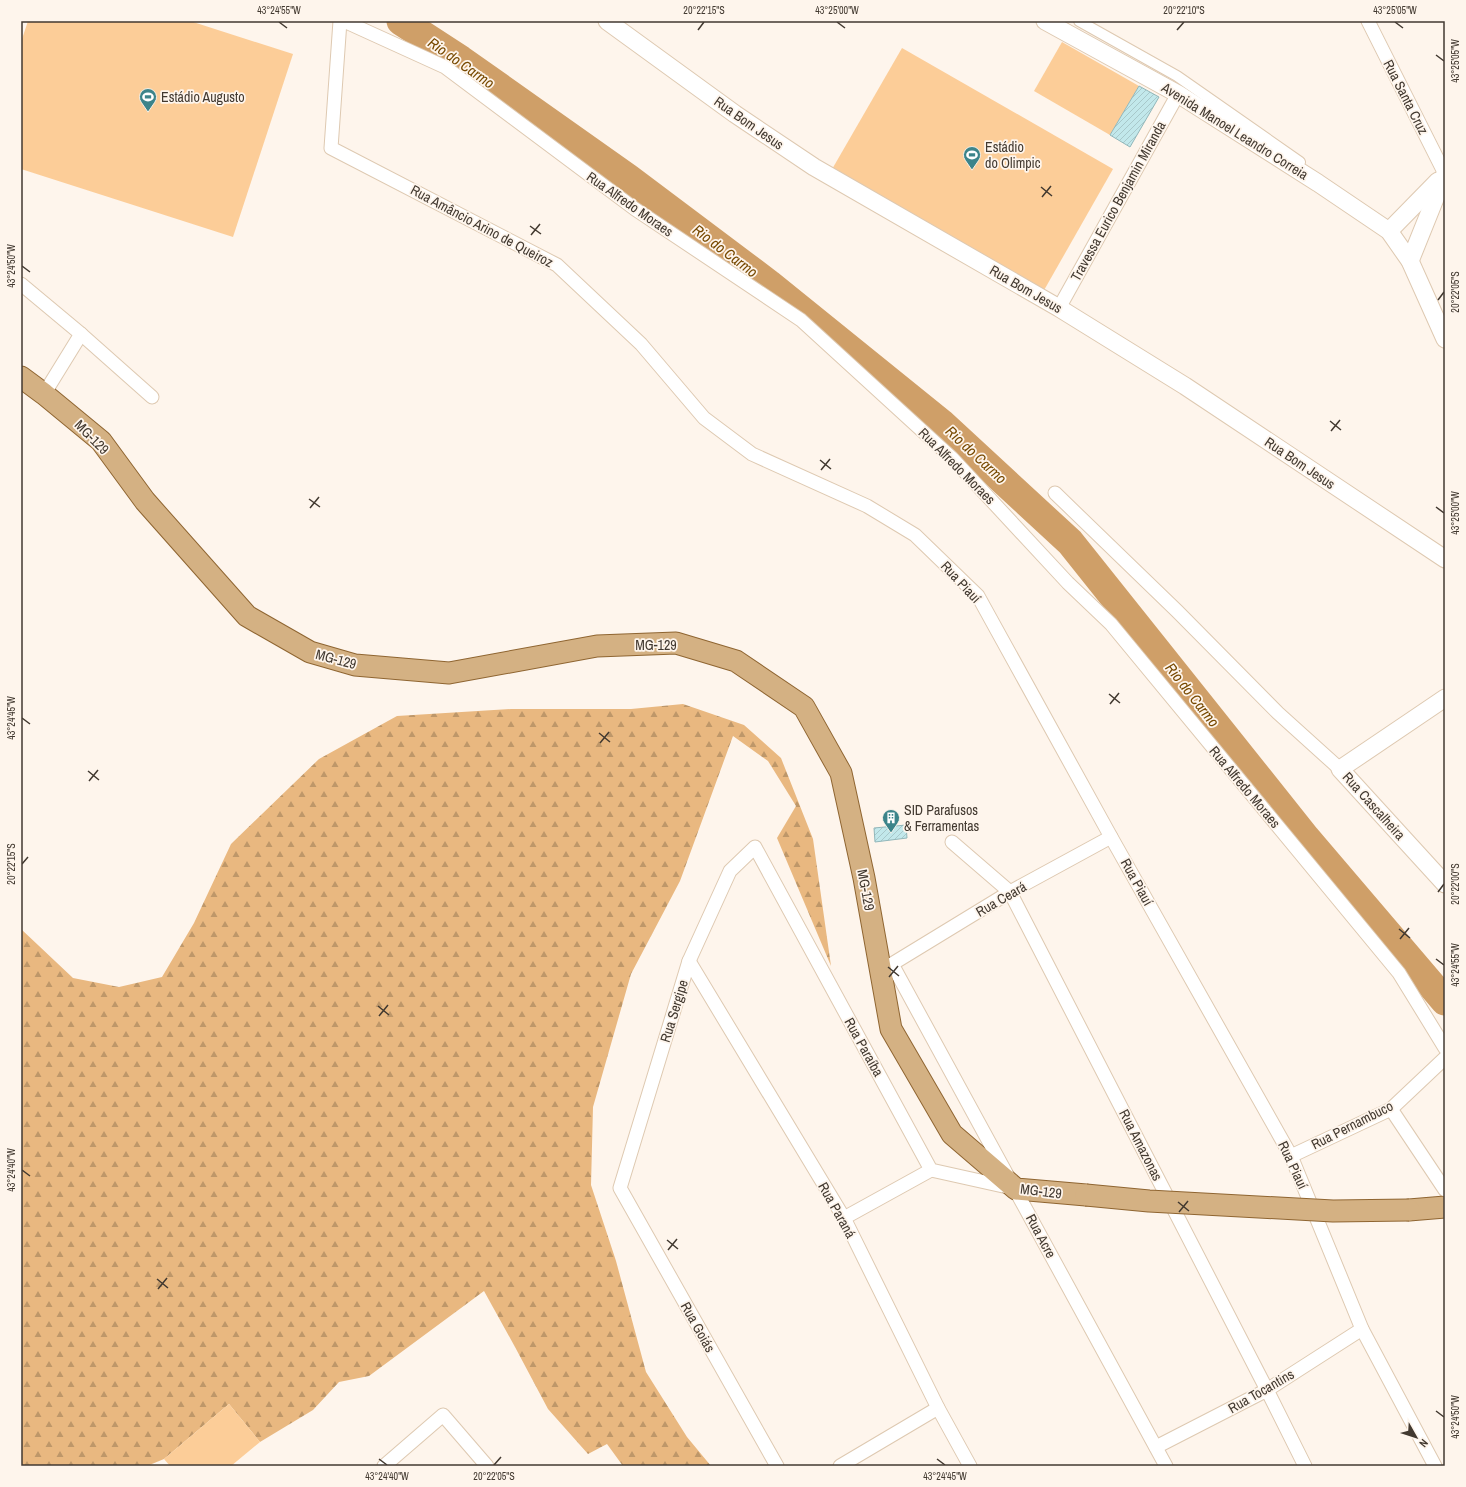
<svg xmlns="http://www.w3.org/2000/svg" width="1466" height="1487" viewBox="0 0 1466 1487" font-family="'Archivo Narrow',sans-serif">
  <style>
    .forest { fill: url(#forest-firs) }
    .park { fill: #fccd98 }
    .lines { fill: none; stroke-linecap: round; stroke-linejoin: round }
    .river { stroke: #cf9f68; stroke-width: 29 }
    .building { fill: url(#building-hatch); stroke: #92b7ba }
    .pedestrian-casing { stroke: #dec9b1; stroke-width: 12 }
    .minor-casing { stroke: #dec9b1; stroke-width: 15 }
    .tertiary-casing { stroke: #dec9b1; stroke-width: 19 }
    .primary-casing { stroke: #8f6531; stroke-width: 23 }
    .pedestrian { stroke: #fff; stroke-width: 10 }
    .minor { stroke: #fff; stroke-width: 13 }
    .tertiary { stroke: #fff; stroke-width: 17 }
    .primary { stroke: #d4b183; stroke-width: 21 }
    .primary-bridge-casing { stroke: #8f6531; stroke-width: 23; stroke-linecap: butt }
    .primary-bridge { stroke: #d4b183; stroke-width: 21 }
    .ticks { fill: none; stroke: #423930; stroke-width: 1.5 }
    .labels { text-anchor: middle; stroke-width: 3.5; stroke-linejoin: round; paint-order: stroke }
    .poi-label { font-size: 14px; fill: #423930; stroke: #fef5ec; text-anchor: start }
    .street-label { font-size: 14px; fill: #423930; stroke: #fef5ec }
    .water-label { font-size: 15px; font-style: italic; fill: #774900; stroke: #fef5ec }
    .neatline { fill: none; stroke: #423930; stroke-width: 1.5 }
    .ticks-label { font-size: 10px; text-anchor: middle; fill: #423930 }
  </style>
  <defs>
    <pattern id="forest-firs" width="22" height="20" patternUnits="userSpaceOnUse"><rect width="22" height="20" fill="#e9b880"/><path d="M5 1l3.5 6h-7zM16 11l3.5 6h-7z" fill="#be9769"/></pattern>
    <pattern id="building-hatch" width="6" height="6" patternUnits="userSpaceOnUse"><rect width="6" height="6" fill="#c2e8eb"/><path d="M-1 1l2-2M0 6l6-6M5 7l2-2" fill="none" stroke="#a8c8ca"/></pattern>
  </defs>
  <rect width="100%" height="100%" fill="#fef5ec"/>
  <polygon class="forest" points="683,704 744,725 781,758 813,839 831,966 777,838 796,806 768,761 733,736 680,881 631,974 593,1107 591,1185 616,1261 646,1372 687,1437 711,1466 623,1466 607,1444 588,1454 548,1409 515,1347 484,1291 369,1376 339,1382 313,1410 260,1442 229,1404 164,1459 147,1466 21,1466 21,929 73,978 119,987 162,977 194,923 231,844 319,759 397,716 511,709 631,709"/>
  <g class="park">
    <polygon points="28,21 190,21 293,54 233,237 21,169 21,42"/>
    <polygon points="1062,42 1139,86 1110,135 1034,91"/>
    <polygon points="902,48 1113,169 1043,292 831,171"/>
    <polygon points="229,1404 260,1442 231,1466 170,1466 164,1459"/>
  </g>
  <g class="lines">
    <polyline class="river" points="401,21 461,60 628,178 769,284 941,423 1070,542 1306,838 1445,1001"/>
  </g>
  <g class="building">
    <polygon points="1139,86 1159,97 1130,147 1110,135"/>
    <polygon points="906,825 907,838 875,842 874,828"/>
  </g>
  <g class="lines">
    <defs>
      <polyline id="pedestrian" points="1079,21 1177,76 1300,162"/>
      <g id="minor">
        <polyline points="340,21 331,148 557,265 641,344 704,418 752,454 867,506 915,535 978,596 1111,837 1291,1156 1362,1329 1435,1466"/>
        <polyline points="344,21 445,67 635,209 801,320 952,458 1068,583 1111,624 1399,973 1445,1048"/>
        <polyline points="1368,21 1445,174"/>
        <polyline points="21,284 81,334 152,397"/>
        <polyline points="1059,308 1178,94"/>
        <polyline points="44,394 81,334"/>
        <polyline points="1055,493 1177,611 1278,713 1340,769"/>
        <polyline points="1111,837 1010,892 892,964 1166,1466"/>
        <polyline points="952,842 1010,892 1267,1390 1305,1466"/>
        <polyline points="689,961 844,1218 938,1408 970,1466"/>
        <polyline points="1391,1109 1445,1190"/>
        <polyline points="1291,1156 1391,1109 1445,1058"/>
        <polyline points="844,1218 931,1170"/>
        <polyline points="1156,1447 1267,1390 1362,1329"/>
        <polyline points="384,1466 443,1415 487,1466"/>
        <polyline points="777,1466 620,1188 689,961 730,871 755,847 931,1170 1012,1188"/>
        <polyline points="840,1466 938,1408"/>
      </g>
      <g id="tertiary">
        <polyline points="607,21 735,114 814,167 1059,308 1185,386 1445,559"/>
        <polyline points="1045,21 1178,94 1318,183 1389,231 1410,261 1445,339"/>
        <polyline points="1389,231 1438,181"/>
        <polyline points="1410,261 1445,174"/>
        <polyline points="1445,698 1340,769 1445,884"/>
      </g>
      <g id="primary">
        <polyline points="21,377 44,394 101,441 145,501 247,616 310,652 355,665 449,673 597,646 676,643 736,661 804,707 841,773 864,878 891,1029 952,1134 1016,1189 1086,1195"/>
        <polyline points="1409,1210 1445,1207"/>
      </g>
    </defs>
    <use href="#pedestrian" class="pedestrian-casing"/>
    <use href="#minor" class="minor-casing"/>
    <use href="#tertiary" class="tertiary-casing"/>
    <use href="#primary" class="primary-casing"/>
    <use href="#pedestrian" class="pedestrian"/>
    <use href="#minor" class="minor"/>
    <use href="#tertiary" class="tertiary"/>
    <use href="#primary" class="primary"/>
    <defs>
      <polyline id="primary-bridge" points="1086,1195 1149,1201 1333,1211 1409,1210"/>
    </defs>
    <use href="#primary-bridge" class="primary-bridge-casing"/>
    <use href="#primary-bridge" class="primary-bridge"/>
  </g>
  <path class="ticks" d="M279 22 287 28M837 22 845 28M1395 22 1403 28M698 30 704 22M1177 30 1184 22M1436 55 1444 61M1041 187 1052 196M1042 197 1051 186M530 226 541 234M531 235 540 224M22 266 30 272M1438 300 1444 292M1330 421 1341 430M1331 431 1340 420M820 460 831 469M821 470 830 459M309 499 320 507M1436 507 1444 513M310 508 319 497M1109 694 1120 703M1110 704 1119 693M22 718 30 724M599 733 610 742M600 743 609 732M88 771 99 780M89 781 98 770M22 864 28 857M1438 892 1444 884M1399 929 1410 938M1400 939 1409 928M1436 959 1444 965M888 967 899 976M889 977 898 966M378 1006 389 1015M379 1016 388 1005M22 1170 30 1176M1178 1202 1189 1211M1179 1212 1188 1201M667 1240 678 1249M668 1250 677 1239M157 1279 168 1288M158 1289 167 1278M1436 1411 1444 1417M379 1459 387 1465M937 1459 945 1465M494 1465 501 1457"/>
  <defs>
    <symbol id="stadium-pin" viewBox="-11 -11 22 30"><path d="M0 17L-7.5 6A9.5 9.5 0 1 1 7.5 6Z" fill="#3c848a" stroke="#fef5ec"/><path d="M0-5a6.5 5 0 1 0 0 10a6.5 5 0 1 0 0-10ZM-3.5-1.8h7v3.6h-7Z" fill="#fff"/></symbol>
    <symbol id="building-pin" viewBox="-11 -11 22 30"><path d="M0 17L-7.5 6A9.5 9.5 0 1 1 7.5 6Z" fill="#3c848a" stroke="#fef5ec"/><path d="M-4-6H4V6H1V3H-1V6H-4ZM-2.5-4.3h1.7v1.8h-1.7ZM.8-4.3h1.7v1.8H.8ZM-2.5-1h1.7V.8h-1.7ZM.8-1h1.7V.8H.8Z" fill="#fff"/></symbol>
  </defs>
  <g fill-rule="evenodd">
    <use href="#stadium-pin" x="138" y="87" width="20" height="27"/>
    <use href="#stadium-pin" x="962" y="145" width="20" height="27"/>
    <use href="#building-pin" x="881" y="808" width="20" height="27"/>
  </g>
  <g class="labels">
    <g class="poi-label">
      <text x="161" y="102">Estádio Augusto</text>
      <text x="985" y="152">Estádio<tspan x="985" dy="16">do Olimpic</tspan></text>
      <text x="904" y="815">SID Parafusos<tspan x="904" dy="16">&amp; Ferramentas</tspan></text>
    </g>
    <g class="street-label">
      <text transform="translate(1406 97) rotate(63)" y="5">Rua Santa Cruz</text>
      <text transform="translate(749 123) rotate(35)" y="5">Rua Bom Jesus</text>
      <text transform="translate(1235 131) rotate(32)" y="5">Avenida Manoel Leandro Correia</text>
      <text transform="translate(1118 201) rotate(-61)" y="5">Travessa Eurico Benjamin Miranda</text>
      <text transform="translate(630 204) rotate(35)" y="5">Rua Alfredo Moraes</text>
      <text transform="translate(482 226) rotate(28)" y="5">Rua Amâncio Arino de Queiroz</text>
      <text transform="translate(1026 289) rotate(30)" y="5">Rua Bom Jesus</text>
      <text transform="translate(92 437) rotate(45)" y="5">MG-129</text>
      <text transform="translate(1300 463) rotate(34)" y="5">Rua Bom Jesus</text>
      <text transform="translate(957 466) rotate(45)" y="5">Rua Alfredo Moraes</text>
      <text transform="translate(961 582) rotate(47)" y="5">Rua Piauí</text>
      <text x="656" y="650">MG-129</text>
      <text transform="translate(336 659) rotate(15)" y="5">MG-129</text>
      <text transform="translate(1245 787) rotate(50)" y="5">Rua Alfredo Moraes</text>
      <text transform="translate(1374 806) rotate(48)" y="5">Rua Cascalheira</text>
      <text transform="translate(1137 882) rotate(61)" y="5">Rua Piauí</text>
      <text transform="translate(866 890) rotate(79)" y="5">MG-129</text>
      <text transform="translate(1001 899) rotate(-30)" y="5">Rua Ceará</text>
      <text transform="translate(674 1011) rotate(-73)" y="5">Rua Sergipe</text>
      <text transform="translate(864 1047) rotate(61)" y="5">Rua Paraíba</text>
      <text transform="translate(1352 1125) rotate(-27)" y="5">Rua Pernambuco</text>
      <text transform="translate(1141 1145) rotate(63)" y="5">Rua Amazonas</text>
      <text transform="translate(1293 1165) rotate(65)" y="5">Rua Piauí</text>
      <text transform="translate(1041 1191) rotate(7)" y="5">MG-129</text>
      <text transform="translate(837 1210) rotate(61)" y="5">Rua Paraná</text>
      <text transform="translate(1041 1236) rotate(62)" y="5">Rua Acre</text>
      <text transform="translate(698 1327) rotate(61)" y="5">Rua Goiás</text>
      <text transform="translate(1261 1391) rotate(-30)" y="5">Rua Tocantins</text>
    </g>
    <g class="water-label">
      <text transform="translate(461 63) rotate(35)" y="5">Rio do Carmo</text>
      <text transform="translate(725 251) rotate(37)" y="5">Rio do Carmo</text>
      <text transform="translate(976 455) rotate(43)" y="5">Rio do Carmo</text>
      <text transform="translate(1192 695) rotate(52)" y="5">Rio do Carmo</text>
    </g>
  </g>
  <rect width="1466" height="1487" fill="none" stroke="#fef5ec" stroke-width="44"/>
  <g transform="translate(1416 1437) rotate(129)" stroke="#fef5ec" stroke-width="3" paint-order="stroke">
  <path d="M0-3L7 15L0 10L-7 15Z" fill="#423930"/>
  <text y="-6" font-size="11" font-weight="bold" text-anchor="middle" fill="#423930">N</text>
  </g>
  <rect x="22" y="22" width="1422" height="1443" class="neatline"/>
  <g class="ticks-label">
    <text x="279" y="14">43°24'55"W</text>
    <text x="704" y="14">20°22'15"S</text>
    <text x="837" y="14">43°25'00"W</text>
    <text x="1184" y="14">20°22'10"S</text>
    <text x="1395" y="14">43°25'05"W</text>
    <text transform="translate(1455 61) rotate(-90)" y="4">43°25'05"W</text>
    <text transform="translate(11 266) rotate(-90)" y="4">43°24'50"W</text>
    <text transform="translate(1455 292) rotate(-90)" y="4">20°22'05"S</text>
    <text transform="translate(1455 513) rotate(-90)" y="4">43°25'00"W</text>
    <text transform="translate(11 718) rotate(-90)" y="4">43°24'45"W</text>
    <text transform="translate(11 864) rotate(-90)" y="4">20°22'15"S</text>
    <text transform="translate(1455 884) rotate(-90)" y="4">20°22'00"S</text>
    <text transform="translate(1455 965) rotate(-90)" y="4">43°24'55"W</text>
    <text transform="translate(11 1170) rotate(-90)" y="4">43°24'40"W</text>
    <text transform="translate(1455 1417) rotate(-90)" y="4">43°24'50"W</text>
    <text x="387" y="1480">43°24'40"W</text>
    <text x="494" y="1480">20°22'05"S</text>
    <text x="945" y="1480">43°24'45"W</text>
  </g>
</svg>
